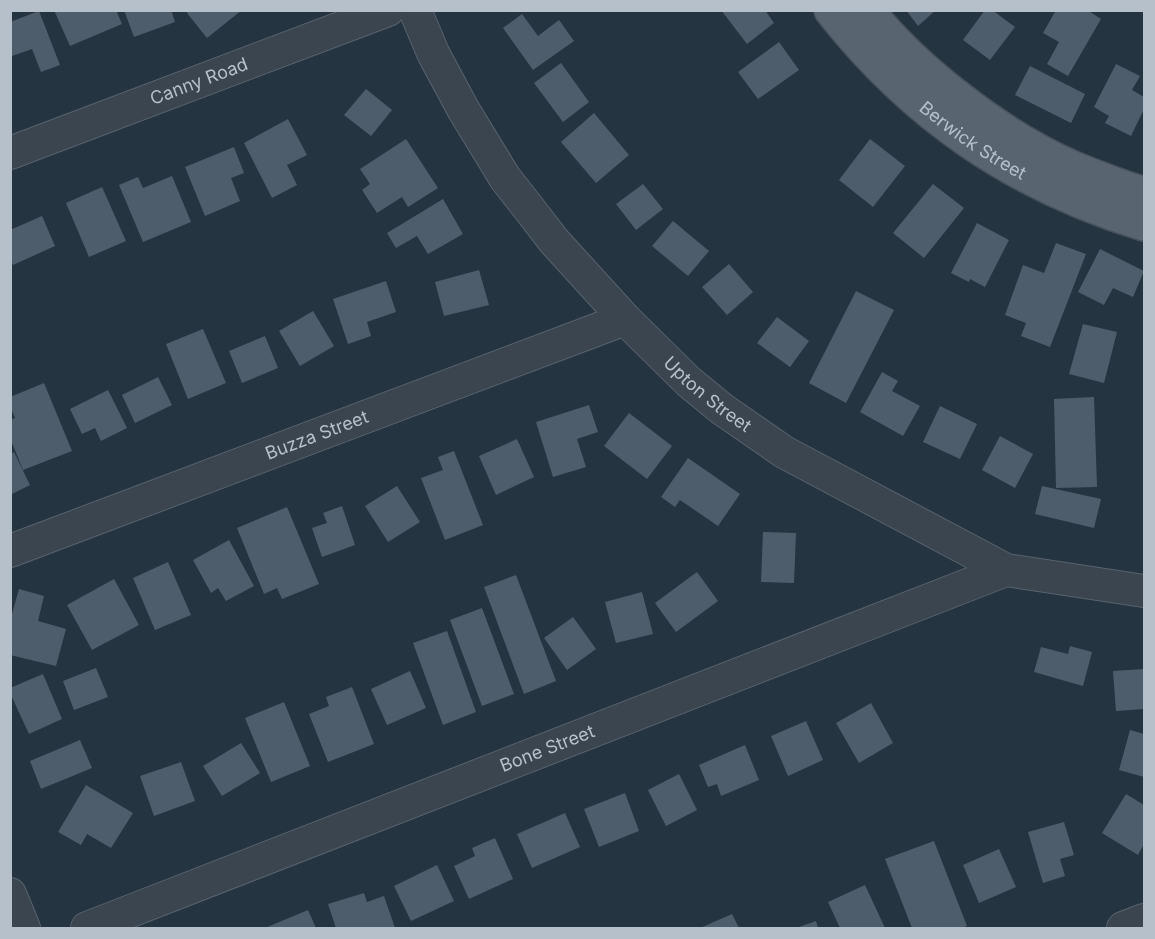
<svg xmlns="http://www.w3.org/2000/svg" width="1155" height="939" viewBox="0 0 1155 939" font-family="Inter,sans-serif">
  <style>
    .building { fill: #4e5d6c }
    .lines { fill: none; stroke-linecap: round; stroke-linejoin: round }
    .minor-casing { stroke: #57636e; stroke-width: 34 }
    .major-casing { stroke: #46515c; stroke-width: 36 }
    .minor { stroke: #3a4550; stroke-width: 32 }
    .major { stroke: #586570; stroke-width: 33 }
    .labels { text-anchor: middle; stroke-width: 4.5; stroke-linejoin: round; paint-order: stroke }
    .street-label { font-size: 18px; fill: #b6c0cb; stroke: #1e2a36 }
  </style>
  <rect width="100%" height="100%" fill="#253441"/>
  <g class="building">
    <polygon points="54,10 116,10 122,24 70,46"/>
    <polygon points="124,10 171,10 175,22 134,37"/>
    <polygon points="189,10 242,10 207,38 187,13"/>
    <polygon points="721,10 765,10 774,23 747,44"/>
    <polygon points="906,10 936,10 918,26"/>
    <polygon points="985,10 992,10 1015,27 990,60 963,40"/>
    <polygon points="1056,10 1087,10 1101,19 1068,76 1047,64 1059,42 1043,33"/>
    <polygon points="39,11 60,65 41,72 32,49 12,56 10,52 10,22"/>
    <polygon points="522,14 538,36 559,20 574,41 533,70 503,28"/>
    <polygon points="779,42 799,70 758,99 738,72"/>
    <polygon points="561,63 589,102 563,122 534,83"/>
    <polygon points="1116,64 1140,76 1132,90 1144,97 1144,109 1131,136 1105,123 1109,116 1094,107"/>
    <polygon points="1030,66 1085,94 1071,123 1015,95"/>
    <polygon points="366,89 392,110 371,136 344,115"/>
    <polygon points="594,113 629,155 596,183 561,142"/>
    <polygon points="288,119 307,155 287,165 297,185 272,198 244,143"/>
    <polygon points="406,139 438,188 408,207 402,197 377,213 362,190 370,184 360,169"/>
    <polygon points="870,139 905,166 873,207 839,180"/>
    <polygon points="234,147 244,173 231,178 240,201 205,216 185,167"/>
    <polygon points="172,176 191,222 143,242 119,185 138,177 143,188"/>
    <polygon points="643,184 663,209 636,230 616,204"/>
    <polygon points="933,184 964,208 924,258 893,233"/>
    <polygon points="102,187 126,241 89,257 66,203"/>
    <polygon points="443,199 463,234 428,254 417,236 396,248 387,233"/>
    <polygon points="42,216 55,246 13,265 10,259 10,230"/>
    <polygon points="673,221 709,251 688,276 652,246"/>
    <polygon points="977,223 1009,240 985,287 970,279 969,282 951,273"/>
    <polygon points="1056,243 1086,254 1050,347 1021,336 1026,323 1005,315 1023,265 1044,273"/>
    <polygon points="1100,249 1144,271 1133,297 1113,288 1104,305 1078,292"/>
    <polygon points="729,264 753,292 727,315 702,287"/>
    <polygon points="479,270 489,305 444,316 435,282"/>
    <polygon points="386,281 396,312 367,322 371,336 348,344 333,299"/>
    <polygon points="856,291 894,310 846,403 809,383"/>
    <polygon points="313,311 334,346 300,366 279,331"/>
    <polygon points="777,317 809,341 790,367 757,343"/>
    <polygon points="1083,324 1117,332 1104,383 1069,374"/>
    <polygon points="203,329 226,383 188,399 166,344"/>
    <polygon points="265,336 278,368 242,383 229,351"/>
    <polygon points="882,372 898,381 892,391 920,406 903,436 860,412"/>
    <polygon points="158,377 172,405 135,423 122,395"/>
    <polygon points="44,383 72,451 23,470 10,438 10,420 15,418 10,406 10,397"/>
    <polygon points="108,390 127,428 101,441 95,428 82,434 70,409"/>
    <polygon points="1094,397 1097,487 1056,488 1054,399"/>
    <polygon points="589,405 598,432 577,439 586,467 553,477 536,422"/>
    <polygon points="940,406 977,424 960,459 923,442"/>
    <polygon points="629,413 672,446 647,479 604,446"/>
    <polygon points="1000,436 1033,454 1015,488 982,470"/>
    <polygon points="517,439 534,477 496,495 479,456"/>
    <polygon points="454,451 483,525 445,540 421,478 443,470 438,457"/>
    <polygon points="14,452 30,485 12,494 10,454"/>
    <polygon points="688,458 740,494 718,526 680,500 675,507 661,497"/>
    <polygon points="397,486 420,522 388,542 365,506"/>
    <polygon points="1042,486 1101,499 1094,528 1035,514"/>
    <polygon points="342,506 355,545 322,557 312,528 327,523 323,513"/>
    <polygon points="287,507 319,584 282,599 277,588 264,594 237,528"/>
    <polygon points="763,532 796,533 794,583 761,582"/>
    <polygon points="229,540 254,586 226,601 218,588 211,593 193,560"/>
    <polygon points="168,562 191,615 155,630 133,578"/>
    <polygon points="697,572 718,601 676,632 655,603"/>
    <polygon points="516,575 556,681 524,694 484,587"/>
    <polygon points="114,579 139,625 92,650 67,605"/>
    <polygon points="19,589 44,596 38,621 66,629 56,666 10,655 10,614 12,614"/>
    <polygon points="642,592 653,634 616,643 605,602"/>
    <polygon points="482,608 514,694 482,706 450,620"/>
    <polygon points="573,617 596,649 567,670 544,638"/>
    <polygon points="447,631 476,712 443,725 413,643"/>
    <polygon points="1070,646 1092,652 1083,686 1034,672 1041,647 1068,654"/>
    <polygon points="96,668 108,697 74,710 63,681"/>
    <polygon points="1144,669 1144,709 1116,711 1113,671"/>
    <polygon points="410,671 426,708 387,725 371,689"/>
    <polygon points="43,674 62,719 29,734 10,693 10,688"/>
    <polygon points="352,687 374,744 328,762 309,714 329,706 326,697"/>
    <polygon points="284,702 310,766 271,782 245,718"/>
    <polygon points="871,703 893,743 859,763 836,723"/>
    <polygon points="806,721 823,760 788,776 771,736"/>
    <polygon points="1130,730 1144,734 1144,777 1119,770"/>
    <polygon points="80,740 92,768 41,789 30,761"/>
    <polygon points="241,743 260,773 222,796 203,766"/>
    <polygon points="745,745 759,780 721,796 717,784 708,787 699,765"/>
    <polygon points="181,762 195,801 154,816 140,776"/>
    <polygon points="679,774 697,810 666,826 648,790"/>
    <polygon points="86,785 133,813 111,848 87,834 81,845 58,832"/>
    <polygon points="625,793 639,831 599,847 584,809"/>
    <polygon points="1126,794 1144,805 1144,844 1138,855 1102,833"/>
    <polygon points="565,813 580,847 532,868 517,834"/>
    <polygon points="1064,822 1074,855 1060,859 1065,876 1043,883 1028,832"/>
    <polygon points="495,838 513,879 469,899 454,866 475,856 472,848"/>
    <polygon points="934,841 967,926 961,928 912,928 885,859"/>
    <polygon points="999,849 1016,887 979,903 963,865"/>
    <polygon points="437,865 454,901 411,921 394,886"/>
    <polygon points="865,885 885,928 840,928 828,902"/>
    <polygon points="364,893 367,902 384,896 395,928 336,928 328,904"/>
    <polygon points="308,910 316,928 265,928"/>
    <polygon points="732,914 739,928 700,928"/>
    <polygon points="816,921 818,928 796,928"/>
  </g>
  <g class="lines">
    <defs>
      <g id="minor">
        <path id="s1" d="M415 10 433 53 463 109 505 178 527 206 554 241 625 319 689 382 722 409 784 452 1006 570 1144 591"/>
        <path id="s2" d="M10 153 388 10"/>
        <path id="s3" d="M10 551 625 319"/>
        <polyline points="10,894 24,928"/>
        <path id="s4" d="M87 928 1006 570"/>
        <polyline points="1123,928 1144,920"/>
      </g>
      <g id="major">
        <path id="s5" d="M831 10C914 116 1016 185 1144 224"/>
        <path d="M867 10C916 71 999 135 1071 167 1095 177 1119 186 1144 194"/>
      </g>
    </defs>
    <use href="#minor" class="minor-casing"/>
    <use href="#major" class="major-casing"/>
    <use href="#minor" class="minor"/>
    <use href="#major" class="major"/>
  </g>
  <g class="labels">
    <g class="street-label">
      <text dy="6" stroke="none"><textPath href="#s2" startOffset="202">Canny Road</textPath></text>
      <text dy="6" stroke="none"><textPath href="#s5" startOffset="194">Berwick Street</textPath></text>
      <text dy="6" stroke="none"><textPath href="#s1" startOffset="488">Upton Street</textPath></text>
      <text dy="6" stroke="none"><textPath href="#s3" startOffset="328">Buzza Street</textPath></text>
      <text dy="6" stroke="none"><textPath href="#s4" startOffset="494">Bone Street</textPath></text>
    </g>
  </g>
  <rect width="1155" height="939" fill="none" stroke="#b6c0cb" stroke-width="24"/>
</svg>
